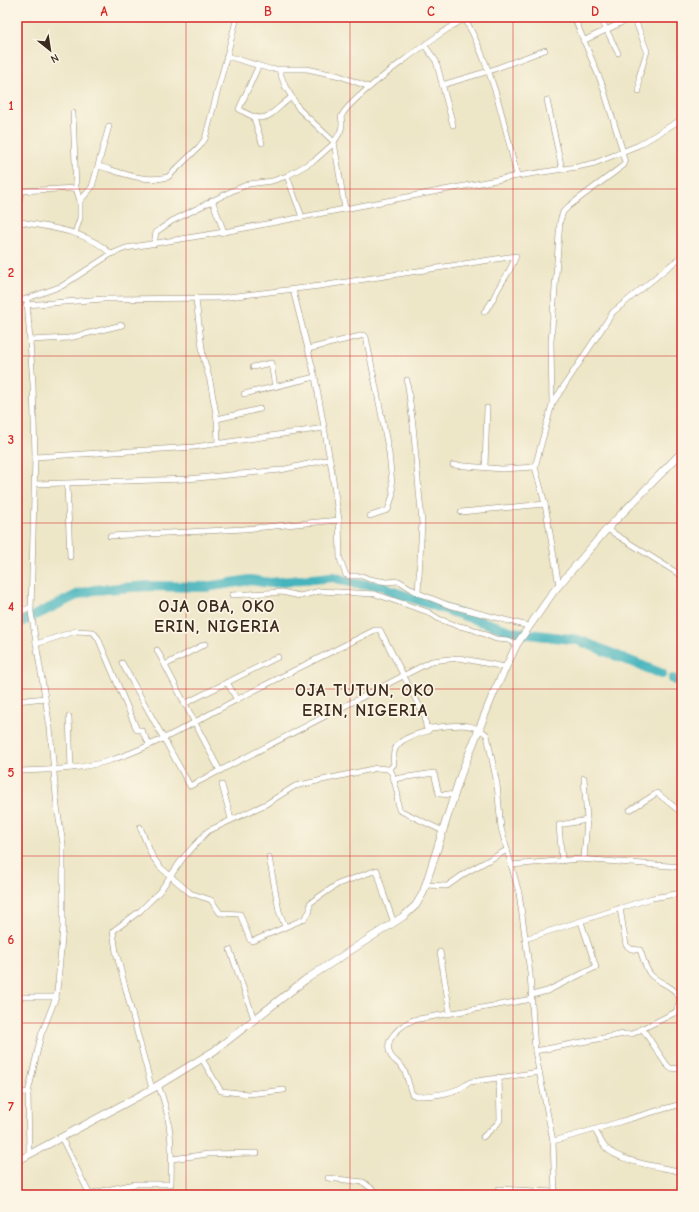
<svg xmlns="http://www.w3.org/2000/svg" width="699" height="1212" viewBox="0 0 699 1212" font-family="'Comic Neue',sans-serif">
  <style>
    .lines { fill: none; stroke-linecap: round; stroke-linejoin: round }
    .river { stroke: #44b4bd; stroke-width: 10 }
    .minor-casing { stroke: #948872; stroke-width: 6 }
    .major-casing { stroke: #948872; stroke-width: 8 }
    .minor { stroke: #fff; stroke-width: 5 }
    .major { stroke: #fff; stroke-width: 7 }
    .grid { fill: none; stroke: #d62828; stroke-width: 1; stroke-opacity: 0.55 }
    .labels { text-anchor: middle; stroke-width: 3.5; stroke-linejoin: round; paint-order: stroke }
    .district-label { font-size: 17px; font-weight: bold; letter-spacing: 1px; fill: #3b2a1e; stroke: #fcf5e5 }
    .neatline { fill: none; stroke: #d62828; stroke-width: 1.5 }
    .grid-label { font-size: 13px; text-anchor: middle; font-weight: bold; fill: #d62828 }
  </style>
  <rect width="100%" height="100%" fill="#fcf5e5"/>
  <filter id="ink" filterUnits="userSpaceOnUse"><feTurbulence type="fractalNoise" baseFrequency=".025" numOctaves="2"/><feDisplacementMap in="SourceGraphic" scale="8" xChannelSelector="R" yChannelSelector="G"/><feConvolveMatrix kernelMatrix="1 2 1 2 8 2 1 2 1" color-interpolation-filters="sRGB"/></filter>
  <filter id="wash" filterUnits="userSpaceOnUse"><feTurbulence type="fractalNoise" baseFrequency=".012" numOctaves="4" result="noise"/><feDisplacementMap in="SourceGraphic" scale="16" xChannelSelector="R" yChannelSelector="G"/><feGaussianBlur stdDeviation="0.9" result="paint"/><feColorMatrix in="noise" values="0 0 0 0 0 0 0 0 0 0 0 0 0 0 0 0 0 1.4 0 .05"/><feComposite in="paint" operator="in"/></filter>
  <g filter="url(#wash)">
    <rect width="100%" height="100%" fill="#ede6c7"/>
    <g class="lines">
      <g class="river">
        <polyline points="17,624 79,594 94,590 148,586 206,587 250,580 270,583 333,577 356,584 385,586 388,590 513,632 578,640 662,674"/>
        <polyline points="673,679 682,682"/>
      </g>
    </g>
  </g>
  <g filter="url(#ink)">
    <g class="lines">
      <defs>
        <g id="minor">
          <path d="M464 17C492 66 504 121 517 176"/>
          <polyline points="574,17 602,84 623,152"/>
          <polyline points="600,17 618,53"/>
          <polyline points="634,17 647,51 639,77 639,91"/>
          <polyline points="583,41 633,17"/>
          <polyline points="425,46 436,61 453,125"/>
          <polyline points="227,56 270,69 307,69 340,76 369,87"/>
          <path d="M258 67 239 109C268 128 269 113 292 97"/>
          <polyline points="279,70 285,86 299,109 334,142 345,209"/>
          <polyline points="442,85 489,71 545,50"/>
          <polyline points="547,100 562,169"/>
          <polyline points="73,113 76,188 80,201 80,218 75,233"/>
          <polyline points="254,118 262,143"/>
          <path d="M334 142C340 133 344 128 341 117 349 97 444 30 467 17"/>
          <polyline points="17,161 21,194 17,208"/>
          <path d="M99 166C122 173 144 183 168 177L199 147 205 139 237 17"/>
          <polyline points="287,176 302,217"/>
          <polyline points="21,191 76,188"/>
          <polyline points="212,200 224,232"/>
          <polyline points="80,201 92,187 109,126"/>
          <path d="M17 221C49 228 87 230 111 254"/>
          <polyline points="154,244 156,232 172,221 234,190 249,184 272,181 287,176 315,160 333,144"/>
          <polyline points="293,290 315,377 331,466 339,520 340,559 346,575 349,576 362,576 369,579 387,582 399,581 418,593 448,605 528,626"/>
          <polyline points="27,300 33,384 35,457 31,612 50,728 57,807 63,844 63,927 58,982 56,997 41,1035 28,1093 29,1153"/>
          <polyline points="196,300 203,356 210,381 217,419 218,443"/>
          <polyline points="17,302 62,286 111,254 126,248 224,232 517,176 577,167 595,163 639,145 682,119"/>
          <path d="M26 305 103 299 220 298 320 286 516 256C511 269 508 274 501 284 494 294 494 302 484 312"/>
          <polyline points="30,340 69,338 122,325"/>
          <polyline points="308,349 364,335 366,337 389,453 393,494 388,510 370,516"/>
          <polyline points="253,367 271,363 275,387"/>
          <polyline points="407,380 413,425 422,523 418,593"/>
          <polyline points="244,394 315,377"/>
          <polyline points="552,404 551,342 560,221 563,212 569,206 624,165 625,162 622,153"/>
          <polyline points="217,419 260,409"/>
          <polyline points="35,457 194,447 324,428"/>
          <polyline points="453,465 502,469 535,467"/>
          <polyline points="485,467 487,408"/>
          <polyline points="35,484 187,479 281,470 330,459"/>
          <polyline points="67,484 70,557"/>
          <polyline points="461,512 545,504"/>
          <polyline points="607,529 682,576"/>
          <polyline points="110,536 244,529 339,520"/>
          <polyline points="559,586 545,504 535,467 552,404 613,312 682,256"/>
          <polyline points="232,595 282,592 300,596 320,591 375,594 428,612 439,619 455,625 472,629 496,639 508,640 517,644"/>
          <polyline points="17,612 30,608"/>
          <polyline points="36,644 76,631 93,632 98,638 137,730 141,730 150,745"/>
          <polyline points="157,650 220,771"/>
          <polyline points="122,663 190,786 432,661 459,658 505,667"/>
          <polyline points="165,665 205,644"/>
          <polyline points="227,682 237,700"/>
          <polyline points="17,701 45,698"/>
          <polyline points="184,704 278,657"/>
          <polyline points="69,717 71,768"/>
          <path d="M389 770 394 764C389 741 410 736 428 731L430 728"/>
          <path d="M17 771C47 770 78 770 108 761 154 747 194 722 236 700 282 676 329 653 375 630H380L425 717 426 727 430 728C449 726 471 720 487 735L497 784 501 828 519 893 530 973 535 1051 553 1141 555 1195"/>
          <polyline points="584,778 587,820 584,859"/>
          <polyline points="394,779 434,773 439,794 454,795"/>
          <polyline points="222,785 231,819"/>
          <polyline points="630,810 657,793 682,813"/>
          <polyline points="140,827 152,856 160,867 190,893 211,900 220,913 240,914 250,940 253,941 304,919 310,911 310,903 338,884 377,870 384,895 394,923"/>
          <polyline points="269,857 279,911 285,926"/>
          <polyline points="562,861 559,825 587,820"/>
          <polyline points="511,865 580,859 682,867"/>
          <polyline points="426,885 447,886 467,872 507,850"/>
          <polyline points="525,939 652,898 682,893"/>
          <polyline points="230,950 254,1019"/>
          <polyline points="440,952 450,1013"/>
          <polyline points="532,995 547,991 596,967 581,922"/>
          <polyline points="17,997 56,997"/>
          <path d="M532 999 413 1020C400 1026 382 1040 391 1056 395 1062 401 1064 404 1070 408 1078 409 1087 412 1094L416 1096C435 1096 455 1094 470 1082L539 1072"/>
          <polyline points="642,1028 666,1064 670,1068 680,1069 682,1075"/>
          <path d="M535 1051 624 1034H632L676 1012C688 988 663 987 651 975 645 969 643 957 640 950L631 949 626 945 620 908"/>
          <polyline points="202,1059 221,1091 248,1094 284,1090"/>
          <polyline points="152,1089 116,952 113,931 140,911 160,891 183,858 208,831 266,804 295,786 377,768 388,769 392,773 398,795 397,797 399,810 443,831"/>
          <polyline points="17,1091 28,1093"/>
          <path d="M595 1130C598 1135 601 1142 605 1147 618 1162 662 1167 682 1172"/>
          <polyline points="61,1137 90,1195"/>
          <polyline points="483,1137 497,1124 500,1120 499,1077"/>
          <path d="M553 1141C596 1130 639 1115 682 1104"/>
          <polyline points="172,1159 208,1154 257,1153"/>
          <polyline points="328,1178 363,1182 380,1195"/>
          <polyline points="499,1189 555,1192"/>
          <path d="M83 1195 135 1184H171C172 1150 172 1117 158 1085"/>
        </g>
        <polyline id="major" points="17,1161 152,1089 214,1051 305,980 404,916 416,905 423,893 461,774 494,692 517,644 554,591 607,529 682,452"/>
      </defs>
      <use href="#minor" class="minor-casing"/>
      <use href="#major" class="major-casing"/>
      <use href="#minor" class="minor"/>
      <use href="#major" class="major"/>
    </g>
  </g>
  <path class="grid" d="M186 17V1195M350 17V1195M513 17V1195M17 189H682M17 356H682M17 523H682M17 689H682M17 856H682M17 1023H682"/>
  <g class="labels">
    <g class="district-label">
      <text x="217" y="612">OJA OBA, OKO<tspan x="217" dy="20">ERIN, NIGERIA</tspan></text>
      <text x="365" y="696">OJA TUTUN, OKO<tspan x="365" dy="20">ERIN, NIGERIA</tspan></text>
    </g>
  </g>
  <rect width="699" height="1212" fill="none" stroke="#fcf5e5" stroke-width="44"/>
  <g transform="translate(50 50) rotate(150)" stroke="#fcf5e5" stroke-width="3" paint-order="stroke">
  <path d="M0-3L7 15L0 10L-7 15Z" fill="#3b2a1e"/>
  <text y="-6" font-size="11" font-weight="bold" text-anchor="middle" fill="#3b2a1e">N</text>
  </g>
  <rect x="22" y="22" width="655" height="1168" class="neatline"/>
  <g class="grid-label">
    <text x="104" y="16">A</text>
    <text x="268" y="16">B</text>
    <text x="431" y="16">C</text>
    <text x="595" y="16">D</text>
    <text x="11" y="110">1</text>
    <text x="11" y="277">2</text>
    <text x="11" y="444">3</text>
    <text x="11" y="611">4</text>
    <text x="11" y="777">5</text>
    <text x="11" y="944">6</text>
    <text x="11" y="1111">7</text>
  </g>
</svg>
